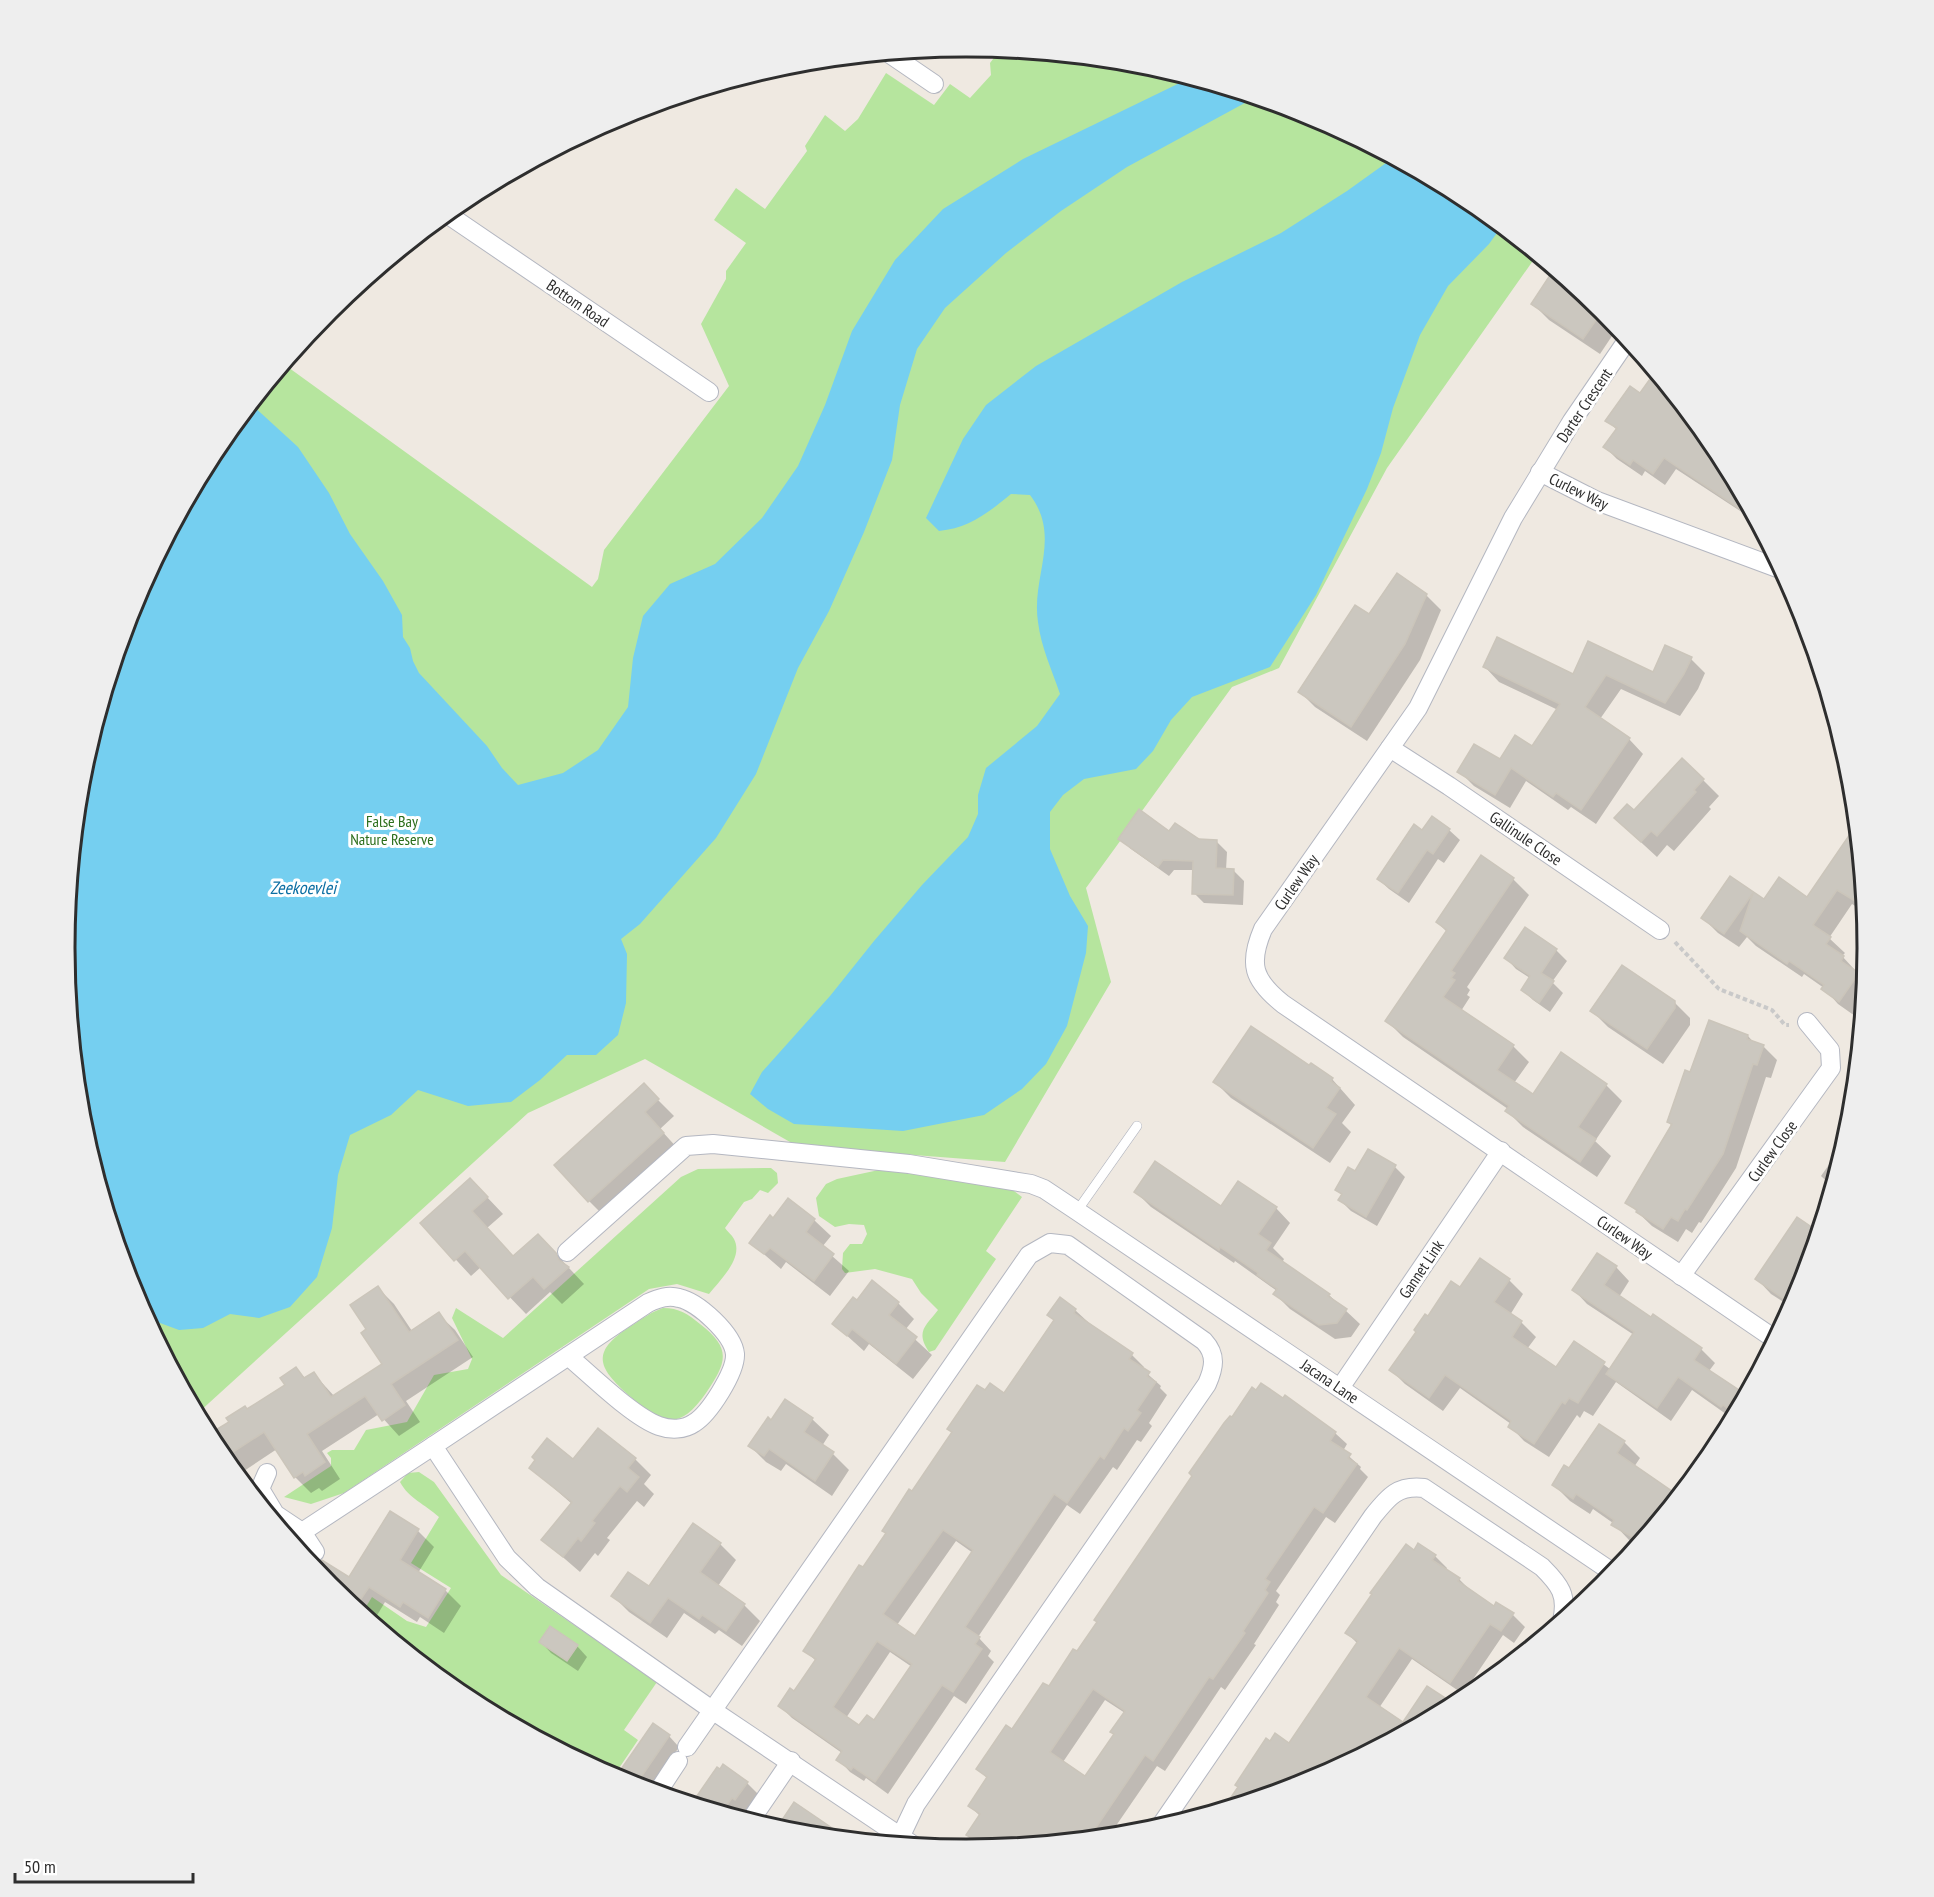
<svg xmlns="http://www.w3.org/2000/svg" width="1934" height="1897" viewBox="0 0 1934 1897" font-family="'PT Sans Narrow',sans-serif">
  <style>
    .green { fill: #b6e59e }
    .water { fill: #75cff0 }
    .shadow { fill: #0003; fill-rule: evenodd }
    .building { fill: #cbc7bf; stroke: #cbc5ba; stroke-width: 1.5; fill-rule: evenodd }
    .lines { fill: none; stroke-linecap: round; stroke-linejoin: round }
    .service-casing { stroke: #b4b7c1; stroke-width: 10 }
    .minor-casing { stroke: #b4b7c1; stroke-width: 20 }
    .path { stroke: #c9c9c9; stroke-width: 4; stroke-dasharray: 4.5 3; stroke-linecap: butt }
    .service { stroke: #fff; stroke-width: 9 }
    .minor { stroke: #fff; stroke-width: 18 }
    .labels { text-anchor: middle; stroke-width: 6; stroke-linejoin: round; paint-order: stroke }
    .street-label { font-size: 16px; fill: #2e2e2e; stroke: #fff }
    .park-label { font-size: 16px; fill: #2c6e1b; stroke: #fff }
    .water-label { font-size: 18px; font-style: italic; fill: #0d6fa3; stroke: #fff }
    .rim { fill: none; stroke: #2e2e2e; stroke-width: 3 }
  </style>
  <rect width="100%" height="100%" fill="#efe9e1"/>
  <g class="green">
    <polygon points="1000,50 1143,64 1312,115 1468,199 1537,255 1387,468 1279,668 1232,687 1086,888 1111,982 1005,1162 797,1146 645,1059 528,1113 198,1413 134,1293 82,1124 65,948 82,772 134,603 217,447 285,365 592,587 598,579 604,550 729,386 701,324 726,279 726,271 746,243 714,220 736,188 765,209 807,151 805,146 825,115 845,131 858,119 886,73 934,105 950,84 970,98 991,75 990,63"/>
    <path d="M771 1168 777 1173 778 1183 768 1193 760 1190 752 1199 744 1202 725 1228C727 1231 732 1235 734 1239 744 1258 720 1280 709 1294L677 1284 649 1289 344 1493 311 1504 284 1497 331 1466V1458L327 1453 332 1450H354L366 1430 407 1422 434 1375 468 1369 472 1359 452 1318 456 1308 503 1338 681 1177 698 1169Z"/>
    <path d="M888 1168 1002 1182 1022 1197 986 1251 996 1259 935 1350 929 1352C915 1331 926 1326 938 1310L921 1293 912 1279 875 1269 845 1273 842 1269 843 1253 850 1244H862L867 1234 864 1225 849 1224 835 1227 819 1216 816 1198 826 1184 837 1179Z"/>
    <path d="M663 1308C679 1308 688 1314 700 1324 732 1349 727 1362 706 1393 680 1430 664 1426 632 1398 599 1369 588 1353 631 1326 642 1319 651 1312 663 1308Z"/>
    <path d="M419 1472 434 1482 501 1575 657 1682 624 1730 638 1740 613 1777 466 1698 362 1613 372 1597 407 1621 426 1627 451 1588 411 1563 439 1517C425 1504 409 1499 400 1482L408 1473Z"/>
  </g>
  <g class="water">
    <polygon points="1190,78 1254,98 1127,167 1061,211 1006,253 945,308 917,349 900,405 892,460 864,532 829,611 798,668 756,774 716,838 640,924 621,939 627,954 626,1003 618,1035 596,1055 567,1055 540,1080 511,1102 468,1106 418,1090 391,1115 350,1135 338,1175 332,1228 317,1277 290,1307 259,1318 230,1314 203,1328 179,1330 152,1320 144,1313 134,1293 82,1124 65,948 82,772 134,603 217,447 252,405 298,447 329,493 350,534 383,581 402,615 403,637 410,648 413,661 419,673 487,746 502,768 518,785 563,773 598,750 628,707 633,658 643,616 670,584 715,564 762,518 798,466 825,405 852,331 895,260 943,209 1023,159"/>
    <path d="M1393 158 1468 199 1502 226 1489 244 1448 286 1420 335 1393 408 1381 453 1367 489 1316 595 1270 667 1192 697 1171 720 1153 751 1136 769 1084 779 1063 795 1050 812V849L1070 896 1088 926 1086 953 1067 1026 1046 1064 1022 1089 984 1115 903 1131 794 1124 768 1109 750 1094 762 1072 830 996 874 941 922 885 968 837 978 814V795L986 768 1037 726 1060 694C1052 670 1041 647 1038 622 1031 577 1062 537 1030 495L1011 494C988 513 969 528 939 531L926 518 963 439 986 405 1036 366 1182 282 1281 233 1347 191Z"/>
  </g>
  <g class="shadow">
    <polygon points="1555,270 1605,311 1618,327 1600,354 1549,320 1533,304"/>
    <polygon points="1654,376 1664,383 1717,448 1757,522 1676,469 1665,485 1645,471 1642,476 1617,459 1605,447 1617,430 1607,420 1641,395"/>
    <polygon points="1426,595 1441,610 1420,660 1367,741 1315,707 1300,692 1369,616"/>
    <polygon points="1691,659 1705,673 1698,689 1680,716 1621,689 1600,719 1629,739 1643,754 1596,824 1571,807 1568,810 1526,781 1510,808 1474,786 1459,771 1500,761 1532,748 1558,710 1499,682 1485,667 1573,676 1653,674"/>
    <polygon points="1703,780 1719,796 1709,807 1711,809 1674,851 1667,845 1657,857 1632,834 1634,812"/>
    <polygon points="1449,830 1460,840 1444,863 1438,859 1409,903 1389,889 1378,879 1422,832"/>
    <polygon points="1169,833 1199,841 1217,842 1227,852 1226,870 1233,870 1244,881 1243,905 1204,903 1194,893 1194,870 1174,870 1169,876 1131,849 1120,838"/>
    <polygon points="1859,844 1865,912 1852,904 1829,938 1845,953 1842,956 1866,982 1864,1002 1855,1016 1838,1004 1824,988 1804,974 1802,977 1756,946 1747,937 1739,947 1718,933 1703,918 1730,878 1764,901 1807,899"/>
    <polygon points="1513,879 1529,895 1467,987 1470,990 1467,995 1470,997 1461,1011 1513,1046 1529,1062 1514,1083 1533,1096 1606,1085 1622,1101 1595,1141 1611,1156 1597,1177 1523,1127 1507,1111 1508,1109 1403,1037 1387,1021 1447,932 1437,922"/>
    <polygon points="1556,950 1567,961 1552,982 1563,993 1550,1012 1533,1000 1523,990 1530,978 1516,969 1506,958"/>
    <polygon points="1674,1002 1690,1018 1690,1025 1663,1064 1608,1027 1592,1011"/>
    <polygon points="1748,1036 1755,1044 1763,1046 1777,1060 1771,1078 1766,1077 1736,1168 1701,1223 1699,1222 1692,1233 1686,1229 1678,1242 1652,1226 1627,1202 1672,1126 1668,1122 1691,1074"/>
    <polygon points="1310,1067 1332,1079 1355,1105 1342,1123 1351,1132 1330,1163 1231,1098 1215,1082"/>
    <polygon points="644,1086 674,1116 660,1129 679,1150 605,1217 589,1201"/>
    <polygon points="1842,1146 1845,1148 1833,1187 1821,1176"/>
    <polygon points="1395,1167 1405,1177 1377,1226 1351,1211 1340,1200 1343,1196 1337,1190 1356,1173"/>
    <polygon points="1136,1192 1221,1208 1276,1208 1290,1223 1273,1248 1284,1259 1282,1263 1329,1295 1360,1324 1351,1337 1335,1339 1290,1309 1275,1294 1277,1291 1235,1261 1234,1263 1151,1207"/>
    <polygon points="486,1196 503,1214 487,1228 514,1258 554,1252 584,1284 562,1304 550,1292 526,1314 481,1267 471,1276 422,1223"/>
    <polygon points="1797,1219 1819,1234 1800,1294 1793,1308 1771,1294 1757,1279"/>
    <polygon points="774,1220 814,1220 831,1236 822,1247 849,1271 830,1296 786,1262 781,1269 751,1243"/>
    <polygon points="1616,1267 1629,1281 1619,1297 1701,1349 1715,1363 1709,1371 1745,1397 1733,1419 1692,1390 1671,1421 1616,1382 1593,1416 1584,1411 1580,1418 1577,1415 1549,1457 1524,1441 1510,1426 1511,1424 1460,1388 1443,1411 1405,1384 1391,1370 1428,1318 1461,1289 1509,1280 1523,1294 1510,1315 1521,1322 1536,1337 1527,1349 1557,1369 1574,1343 1610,1369 1634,1335 1587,1304 1574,1290"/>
    <polygon points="378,1288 394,1304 412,1331 438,1314 455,1330 473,1357 406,1401 420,1422 399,1436 379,1414 322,1451 340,1479 322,1491 319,1488 311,1493 295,1477 277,1449 241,1473 224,1457 287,1386 296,1369 306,1379 314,1374 335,1397 384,1364 368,1329"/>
    <polygon points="857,1302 898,1303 914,1319 905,1330 932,1355 913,1379 869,1344 864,1351 834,1324"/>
    <path d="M1075 1310 1088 1322 1087 1324 1132 1355 1144 1367 1142 1369 1161 1386 1160 1388 1167 1395 1149 1423 1152 1426 1141 1442 1137 1440 1117 1470 1113 1467 1080 1514 1067 1505 978 1637 991 1651 988 1656 994 1662 966 1704 954 1696 888 1794 866 1778 864 1781 850 1772 838 1759 842 1753 792 1718 780 1706 794 1694 816 1661 805 1650 863 1570 953 1433 949 1429 986 1392 1005 1395 1055 1321 1049 1315ZM956 1541 973 1553 916 1638 897 1625ZM890 1652 912 1667 875 1722 860 1727 846 1718Z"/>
    <polygon points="786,1401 812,1419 829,1435 822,1446 833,1454 849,1470 832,1496 786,1464 781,1471 766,1462 750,1446 772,1422"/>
    <polygon points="599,1430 635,1459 651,1475 644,1484 654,1494 644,1507 637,1501 607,1538 610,1540 598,1556 595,1553 580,1572 543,1540 572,1504 531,1468 573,1461"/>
    <path d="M1335 1433 1347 1444 1343 1451 1361 1467 1360 1469 1368 1477 1335 1523 1326 1517 1276 1591 1280 1595 1276 1602 1279 1605 1254 1644 1256 1645 1225 1690 1221 1687 1165 1771 1157 1766 1109 1836 975 1850 968 1842 981 1817 970 1806 988 1779 978 1769 1013 1731 1077 1653ZM1105 1700 1125 1713 1115 1734 1086 1778 1063 1762Z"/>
    <polygon points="1624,1442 1640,1458 1634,1467 1678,1497 1638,1546 1629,1540 1613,1523 1593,1509 1590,1514 1570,1501 1554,1485 1569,1470"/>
    <polygon points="418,1531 434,1547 418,1573 445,1590 461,1606 444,1633 420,1617 417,1622 385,1602 373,1622 329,1586 321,1577 328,1566 349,1579"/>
    <polygon points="720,1544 736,1560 718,1586 744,1605 760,1621 742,1646 719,1630 715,1634 684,1613 667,1638 629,1612 613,1596 649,1589"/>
    <polygon points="1414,1552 1435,1556 1447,1568 1446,1570 1459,1579 1471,1591 1494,1608 1513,1615 1525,1627 1514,1643 1503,1635 1463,1694 1412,1659 1379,1708 1404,1724 1312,1782 1270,1743 1290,1745 1358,1644 1347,1633"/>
    <polygon points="541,1642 577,1646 587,1657 578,1671 551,1653"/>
    <polygon points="669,1736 679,1747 650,1790 622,1782 617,1778"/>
    <polygon points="717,1769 747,1783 762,1798 747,1820 693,1804"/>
    <polygon points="779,1821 782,1823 845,1838 791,1833 774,1828"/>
  </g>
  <g class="building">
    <polygon points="1554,269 1603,310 1583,339 1531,304"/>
    <polygon points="1655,372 1717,448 1756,520 1664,458 1653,474 1633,460 1630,465 1603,447 1617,428 1605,421 1630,386 1640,393"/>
    <polygon points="1397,573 1427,594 1405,644 1351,727 1298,692 1355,605 1369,614"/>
    <polygon points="1497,637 1573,674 1588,641 1653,672 1665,645 1692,657 1684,674 1665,703 1606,675 1585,707 1630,738 1581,810 1556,793 1553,797 1511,768 1495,795 1457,772 1474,744 1500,759 1515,735 1532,746 1560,704 1483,667"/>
    <polygon points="1682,758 1704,779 1694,790 1696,792 1657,836 1651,831 1641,842 1614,818 1627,804 1634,810"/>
    <polygon points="1139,809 1169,831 1175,823 1199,839 1217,840 1216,868 1234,869 1233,895 1192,894 1193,861 1163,860 1158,867 1118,839"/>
    <polygon points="1432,816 1450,829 1433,854 1427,850 1398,893 1377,879 1414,824 1422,830"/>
    <polygon points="1857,824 1865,907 1837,890 1813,925 1831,937 1826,944 1844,956 1841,961 1859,973 1839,1002 1821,989 1824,985 1789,961 1787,964 1740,931 1753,893 1724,934 1701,918 1730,876 1764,899 1779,877 1807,897"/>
    <polygon points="1481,855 1514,878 1451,971 1455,973 1451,978 1455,980 1443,997 1514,1045 1497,1070 1533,1094 1561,1052 1607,1084 1578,1127 1596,1139 1580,1162 1505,1111 1509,1106 1385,1021 1447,930 1436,922"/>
    <polygon points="1525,927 1557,949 1541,973 1554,981 1539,1003 1521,990 1530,976 1504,958"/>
    <polygon points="1622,965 1675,1001 1675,1008 1647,1049 1590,1011"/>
    <polygon points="1709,1020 1748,1035 1747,1039 1764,1045 1757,1065 1753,1064 1723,1154 1687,1210 1685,1209 1678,1221 1671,1217 1663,1229 1636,1212 1637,1210 1625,1203 1672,1124 1667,1122 1685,1070 1690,1072"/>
    <polygon points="1251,1026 1309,1065 1311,1063 1333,1078 1331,1081 1340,1088 1326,1108 1336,1114 1313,1148 1213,1082"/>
    <polygon points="644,1083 659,1099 645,1112 664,1133 588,1202 554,1165"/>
    <polygon points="1368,1149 1396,1165 1366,1217 1338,1200 1342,1194 1335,1190 1348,1167 1355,1171"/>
    <polygon points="1155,1161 1221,1206 1238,1181 1277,1207 1258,1234 1271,1243 1266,1250 1330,1294 1328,1296 1347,1309 1337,1323 1319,1325 1273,1294 1277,1289 1257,1275 1258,1273 1220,1247 1219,1250 1134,1192"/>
    <polygon points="470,1178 488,1197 472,1211 513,1256 538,1234 556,1253 559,1260 569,1267 544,1289 533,1277 508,1299 465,1251 454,1261 420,1223"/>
    <polygon points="788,1198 815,1219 806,1232 834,1254 814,1281 770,1248 764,1254 749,1243 770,1215 773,1218"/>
    <polygon points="1797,1217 1819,1232 1800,1294 1794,1306 1755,1279"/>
    <polygon points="1597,1253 1617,1266 1604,1285 1651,1317 1653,1314 1702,1348 1694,1360 1739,1390 1727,1408 1723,1405 1721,1407 1678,1377 1657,1408 1606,1374 1634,1332 1572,1290"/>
    <polygon points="1480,1258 1510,1279 1494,1302 1522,1321 1512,1337 1556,1367 1574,1341 1605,1362 1578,1403 1569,1398 1565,1404 1562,1402 1534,1444 1508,1427 1511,1421 1445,1375 1429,1398 1389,1370 1416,1332 1414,1330 1425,1314 1428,1316 1451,1281 1460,1287"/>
    <polygon points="872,1280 899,1302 889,1315 917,1337 896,1364 852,1329 847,1336 832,1324 853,1297 857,1300"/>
    <polygon points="378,1286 409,1332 439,1312 458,1340 391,1384 405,1405 382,1421 365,1396 307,1434 325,1462 305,1476 303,1472 294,1478 264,1432 224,1458 209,1434 229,1422 226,1418 245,1406 247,1409 285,1385 280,1378 296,1367 304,1378 314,1372 331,1397 382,1364 361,1333 366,1329 350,1305"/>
    <path d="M1060 1297 1076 1309 1074 1313 1133 1353 1129 1359 1150 1372 1147 1376 1156 1382 1137 1410 1141 1413 1128 1431 1124 1428 1104 1459 1100 1456 1067 1503 1054 1494 965 1627 980 1637 975 1644 982 1649 953 1692 942 1685 875 1782 853 1767 851 1770 836 1760 842 1751 778 1706 790 1688 794 1691 816 1659 803 1651 859 1565 863 1567 886 1533 882 1531 909 1489 912 1491 952 1432 947 1429 977 1385 985 1390 990 1383 1004 1393 1054 1320 1047 1315ZM943 1530 973 1550 915 1636 883 1614ZM877 1641 912 1664 874 1720 867 1715 859 1725 833 1707Z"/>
    <path d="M1261 1383 1283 1398 1285 1395 1336 1432 1330 1441 1351 1454 1348 1458 1357 1464 1323 1513 1314 1507 1265 1579 1270 1582 1265 1590 1268 1593 1243 1631 1245 1633 1213 1679 1209 1677 1153 1761 1145 1755 1089 1838 961 1850 970 1837 966 1835 980 1814 968 1806 987 1777 976 1769 1006 1725 1012 1729 1043 1683 1049 1686 1073 1649 1077 1651 1097 1622 1094 1620 1192 1476 1189 1473 1224 1423 1230 1416 1232 1417 1252 1387 1256 1390ZM1093 1689 1125 1711 1110 1732 1114 1734 1085 1776 1050 1752Z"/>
    <polygon points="785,1399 813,1418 804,1432 834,1452 815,1481 769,1449 764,1456 748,1446 768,1417 771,1420"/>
    <polygon points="1599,1424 1625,1441 1617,1453 1679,1496 1641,1542 1611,1525 1614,1520 1576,1494 1573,1499 1552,1485 1564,1465 1569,1468"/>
    <polygon points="598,1428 636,1458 628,1468 639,1477 627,1492 620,1486 592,1521 595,1523 581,1541 578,1538 563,1557 541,1540 572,1502 529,1468 535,1460 532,1457 547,1438 573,1459"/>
    <polygon points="390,1511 419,1529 400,1560 446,1589 428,1618 403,1602 400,1607 369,1587 355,1608 329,1586 308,1560 315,1563 322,1560 349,1577"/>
    <polygon points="693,1523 721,1543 700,1572 745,1604 726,1631 702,1615 699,1619 668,1598 650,1623 611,1596 628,1572 649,1586"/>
    <polygon points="1418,1543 1436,1555 1432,1560 1460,1578 1458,1581 1494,1606 1496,1602 1514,1613 1501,1631 1490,1624 1450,1683 1399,1648 1366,1697 1403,1722 1427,1686 1456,1705 1312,1782 1223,1809 1238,1787 1235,1785 1266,1738 1270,1741 1275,1733 1289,1743 1358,1641 1345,1633 1372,1594 1370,1593 1406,1544 1414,1550"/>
    <polygon points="550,1626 578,1645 567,1661 539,1642"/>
    <polygon points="653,1723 670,1735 635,1786 615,1778"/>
    <polygon points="723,1764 748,1782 735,1800 732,1798 722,1812 692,1803 717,1767 720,1769"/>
    <polygon points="794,1802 819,1819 848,1839 791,1833 776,1829"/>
  </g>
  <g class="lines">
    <defs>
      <polyline id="service" points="1077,1211 1137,1126"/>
      <g id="minor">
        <polyline points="890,54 934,84"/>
        <polyline points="447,214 709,392"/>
        <path d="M1628 339 1572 421 1513 518 1418 708 1263 929C1248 964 1253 980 1283 1004L1776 1340"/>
        <polyline points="1540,472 1597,501 1783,570"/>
        <polyline points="1390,748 1449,786 1660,930"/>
        <polyline points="567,1252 686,1146 713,1144 909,1164 1031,1184 1044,1189 1077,1211 1615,1574"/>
        <polyline points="1681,1276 1831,1068 1830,1050 1807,1022"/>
        <path d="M568 1356C591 1375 633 1417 659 1426 670 1430 684 1430 694 1423 709 1414 736 1372 735 1354 733 1334 698 1302 679 1298 668 1295 659 1298 648 1303L433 1446 507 1558 537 1587 712 1710 913 1845"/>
        <polyline points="1340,1388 1501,1151"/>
        <polyline points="267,1473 260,1489 275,1514 302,1532 433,1446"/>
        <polyline points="302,1532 315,1552"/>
        <path d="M687 1747 1029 1255 1050 1243 1068 1245 1204 1341C1217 1355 1214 1368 1207 1384L916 1804 897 1844"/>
        <polyline points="657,1793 678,1761"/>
        <polyline points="750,1821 791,1761"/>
        <path d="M1159 1828 1373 1516C1389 1496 1398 1485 1424 1488L1542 1567C1560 1585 1568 1595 1562 1621"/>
      </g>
    </defs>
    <use href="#service" class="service-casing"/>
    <use href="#minor" class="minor-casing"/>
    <polyline class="path" points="1675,942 1719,989 1772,1010 1785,1025 1789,1025"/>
    <use href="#service" class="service"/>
    <use href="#minor" class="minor"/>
  </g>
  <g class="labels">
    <g class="street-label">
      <text transform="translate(578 303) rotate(34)" y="6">Bottom Road</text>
      <text transform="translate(1584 405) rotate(-56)" y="6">Darter Crescent</text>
      <text transform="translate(1579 491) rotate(26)" y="6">Curlew Way</text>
      <text transform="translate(1526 838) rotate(34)" y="6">Gallinule Close</text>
      <text transform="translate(1296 882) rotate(-55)" y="6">Curlew Way</text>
      <text transform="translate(1772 1151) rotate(-54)" y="6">Curlew Close</text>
      <text transform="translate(1625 1237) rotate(35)" y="6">Curlew Way</text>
      <text transform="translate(1421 1269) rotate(-56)" y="6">Gannet Link</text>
      <text transform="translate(1330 1381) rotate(34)" y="6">Jacana Lane</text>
    </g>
    <g class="park-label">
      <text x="392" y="827">False Bay<tspan x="392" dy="18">Nature Reserve</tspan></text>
    </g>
    <g class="water-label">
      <text x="303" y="894">Zeekoevlei</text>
    </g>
  </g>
  <path d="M0 0H1934V1897H0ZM75 948a891 891 0 1 1 1782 0a891 891 0 1 1-1782 0Z" fill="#eee" fill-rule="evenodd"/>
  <path class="rim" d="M75 948a891 891 0 1 1 1782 0a891 891 0 1 1-1782 0Z"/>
  <path d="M15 1873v9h178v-9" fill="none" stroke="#2e2e2e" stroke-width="3"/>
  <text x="24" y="1873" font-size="18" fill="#2e2e2e" stroke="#ffffff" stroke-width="4.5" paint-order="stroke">50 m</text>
</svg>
